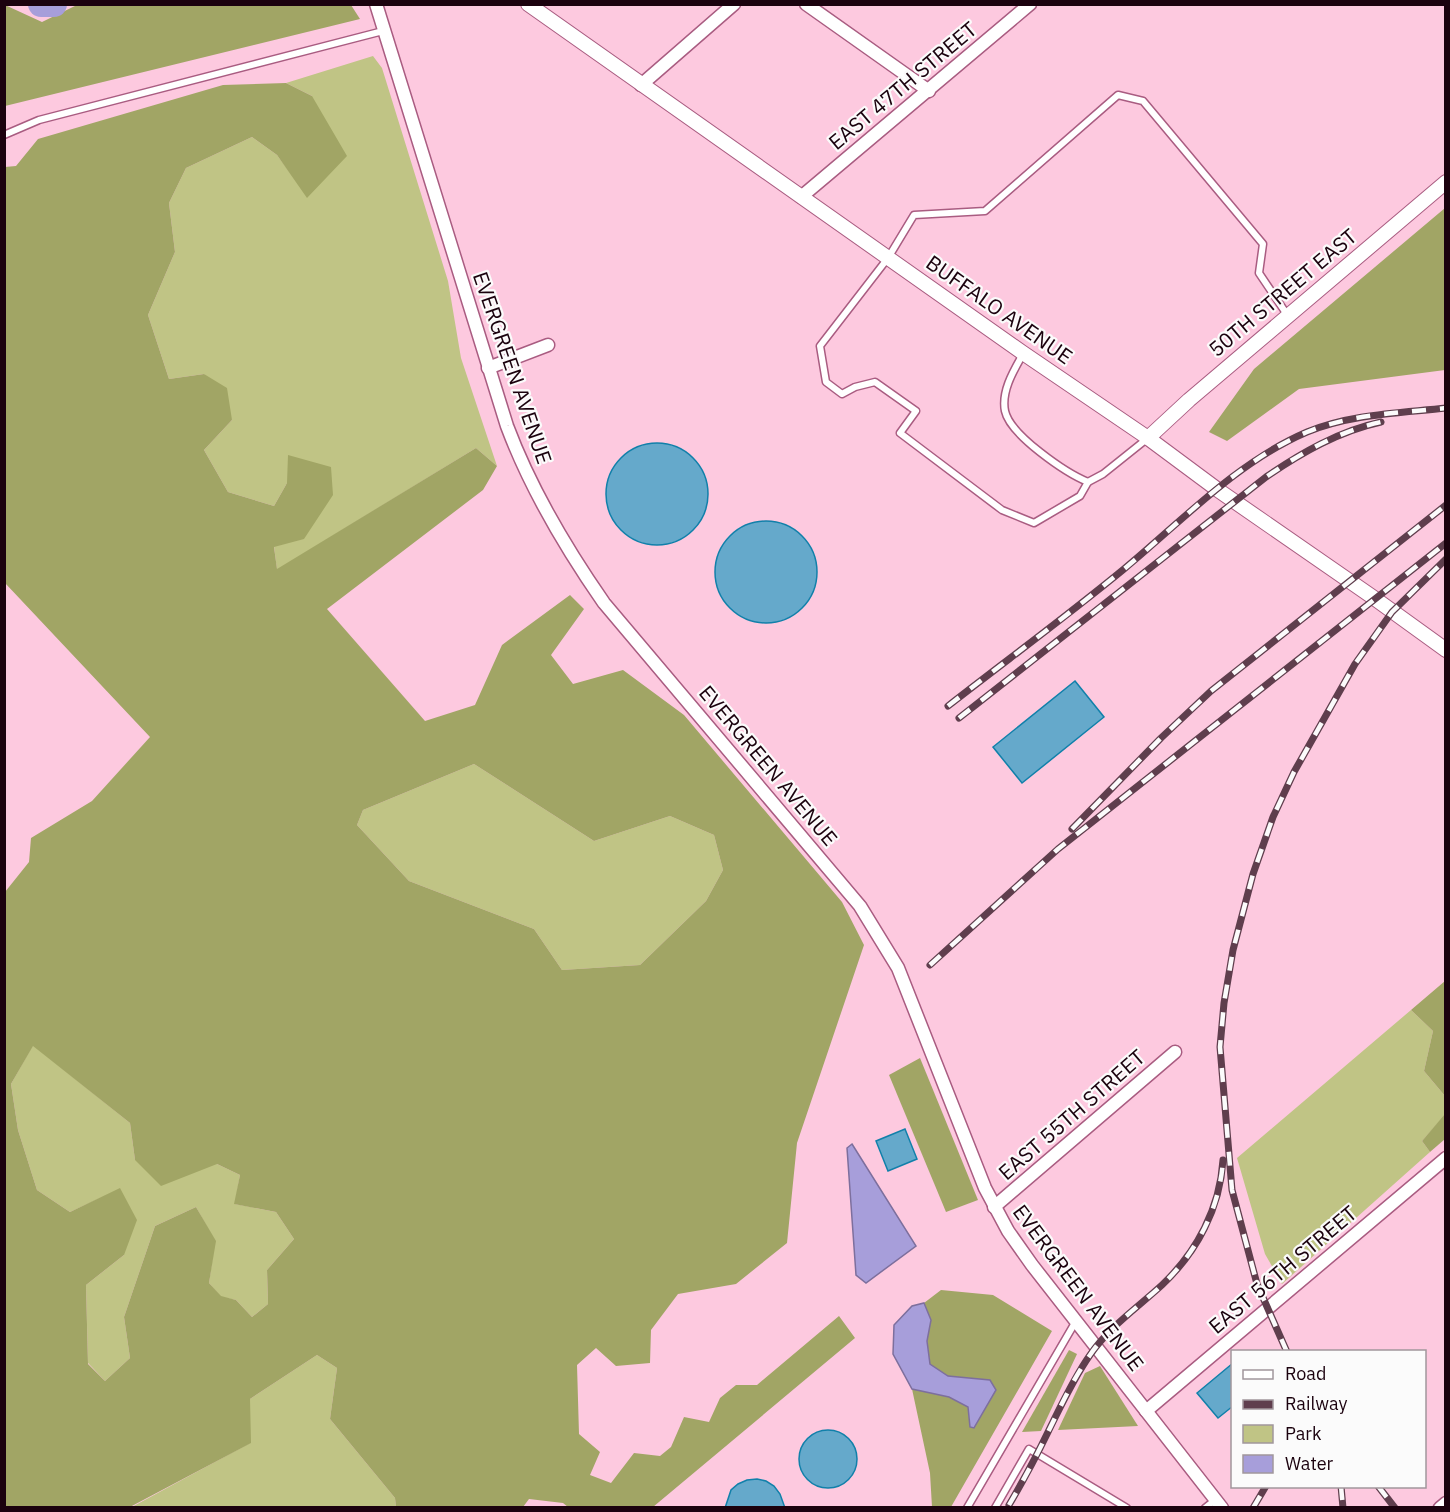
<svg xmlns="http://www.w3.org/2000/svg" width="1450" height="1512" viewBox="0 0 1450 1512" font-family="'IBM Plex Sans',sans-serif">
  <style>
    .green { fill: #c0c485 }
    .forest { fill: #a1a565; fill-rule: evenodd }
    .water { fill: #a79eda; stroke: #7d6f9d; stroke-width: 1.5 }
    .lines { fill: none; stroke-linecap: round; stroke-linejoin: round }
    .river { stroke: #a79eda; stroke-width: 26 }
    .building { fill: #65a9cb; stroke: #1180aa; stroke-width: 1.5 }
    .service-casing { stroke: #a95c81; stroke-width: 9 }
    .minor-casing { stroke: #a95c81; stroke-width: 15 }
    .tertiary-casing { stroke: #a95c81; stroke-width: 16 }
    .service { stroke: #fff; stroke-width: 6 }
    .minor { stroke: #fff; stroke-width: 12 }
    .tertiary { stroke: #fff; stroke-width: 14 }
    .rail-casing { stroke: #5f3e4d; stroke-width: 7 }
    .rail { stroke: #fbfbfb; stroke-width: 4.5; stroke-dasharray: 14; stroke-linecap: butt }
    .labels { text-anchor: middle; stroke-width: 4.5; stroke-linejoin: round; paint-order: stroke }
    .street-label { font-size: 21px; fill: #1b020e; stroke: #fbfbfb }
  </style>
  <rect width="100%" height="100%" fill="#fdc9df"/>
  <g class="green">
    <polygon points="373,56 382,68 448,281 461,358 497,466 476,448 277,570 274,546 287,483 274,506 228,492 204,450 232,420 204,374 169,379 148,315 175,252 169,203 186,168 252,137 277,155 308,197 312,96 286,83"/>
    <polygon points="474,764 594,841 670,816 714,835 723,870 706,901 640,965 562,970 534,929 409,881 357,825 363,810"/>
    <polygon points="1411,1010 1433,1031 1424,1071 1445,1096 1446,1114 1422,1141 1430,1152 1282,1284 1265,1254 1237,1158"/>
    <polygon points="33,1045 130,1123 135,1160 217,1164 240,1175 235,1204 276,1212 294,1239 267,1270 268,1304 252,1317 236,1300 221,1297 209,1283 215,1241 196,1207 155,1226 124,1317 130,1358 105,1381 88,1363 86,1285 124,1255 120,1189 70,1212 37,1190 18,1130 11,1084"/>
    <polygon points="317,1355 337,1368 330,1419 395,1498 396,1507 130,1508 250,1443 250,1399"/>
  </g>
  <g class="forest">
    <polygon points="77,5 351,5 360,19 5,106 5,5 42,22"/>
    <path d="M286 83 312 96 347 156 307 198 277 155 252 137 186 168 169 203 175 252 148 315 169 379 204 374 227 388 232 420 204 450 228 492 274 506 287 483 288 455 331 467 333 495 304 539 274 547 277 569 476 448 497 466 483 490 327 609 425 721 475 705 502 645 570 595 584 609 551 655 573 684 623 670 684 715 842 902 864 945 797 1143 787 1243 736 1284 678 1294 651 1330 650 1363 616 1366 596 1348 577 1365 579 1434 600 1452 590 1475 611 1483 634 1453 660 1456 671 1447 684 1417 709 1422 720 1398 736 1385H757L839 1316 855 1338 653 1507H568L563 1503 529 1499 523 1507H396L395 1498 330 1419 337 1368 317 1355 250 1399 251 1443 130 1507H5V892L29 862 31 838 92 801 150 737 5 583V167L16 166 38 139 223 85ZM474 764 594 841 670 816 714 835 723 870 706 901 640 965 562 970 534 929 409 881 357 825 363 810ZM33 1046 130 1123 135 1160 161 1186 217 1164 240 1175 234 1204 276 1212 294 1239 267 1270 268 1304 252 1317 236 1300 221 1296 209 1283 216 1241 196 1207 155 1226 124 1317 130 1358 105 1381 88 1364 86 1285 124 1255 137 1220 120 1188 70 1212 37 1190 18 1130 11 1084Z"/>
    <polygon points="1445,208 1445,370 1299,389 1227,441 1209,432 1254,369"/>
    <polygon points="1445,981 1445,1096 1424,1071 1433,1031 1411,1010"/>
    <polygon points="920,1058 978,1200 946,1212 889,1075"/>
    <polygon points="1445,1114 1445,1139 1430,1152 1422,1141"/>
    <polygon points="941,1290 993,1295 1052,1331 951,1507 932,1507 930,1473 912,1389 949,1397 968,1407 970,1427 990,1380 948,1376 930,1364 927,1341 931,1320 924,1303"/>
    <polygon points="1069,1350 1077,1354 1041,1431 1022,1432"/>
    <polygon points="1100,1366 1138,1426 1058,1430 1085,1373"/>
  </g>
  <g class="water">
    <polygon points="852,1144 916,1246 866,1283 856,1275 847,1148"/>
    <polygon points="924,1303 931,1320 927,1341 930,1364 948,1376 990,1380 996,1390 974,1428 970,1427 968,1407 949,1397 912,1389 893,1354 894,1325 912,1306"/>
  </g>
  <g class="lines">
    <polyline class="river" points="41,4 54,4"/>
  </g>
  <g class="building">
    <circle cx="657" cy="494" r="51"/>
    <circle cx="766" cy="572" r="51"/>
    <polygon points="1075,681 1104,717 1022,783 993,747"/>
    <polygon points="905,1129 917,1159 888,1171 876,1141"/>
    <polygon points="1233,1363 1233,1406 1218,1418 1197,1393"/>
    <circle cx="828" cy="1459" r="29"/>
    <polygon points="757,1479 766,1481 774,1486 780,1494 785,1508 725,1508 731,1490 738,1484 747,1480"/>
  </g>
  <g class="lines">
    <defs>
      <g id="service">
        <polyline points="4,135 39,120 383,31"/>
        <path d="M1023 354C1014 370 1001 391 1005 411 1010 435 1066 473 1088 482L1103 474 1148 438"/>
        <polyline points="1088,482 1080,496 1034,523 1002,510 900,433 916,411 875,382 855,387 842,394 826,382 820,346 888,258 914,215 985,211 1118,95 1143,101 1263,244 1259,273 1288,316"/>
        <polyline points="967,1508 1076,1321"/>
        <polyline points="995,1508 1029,1449 1127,1508"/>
        <polyline points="1205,1508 1215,1500"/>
      </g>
      <g id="minor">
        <path d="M376 4 507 426C531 490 565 547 604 603L860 906 898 968 985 1188 1008 1231 1032 1265 1222 1508"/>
        <polyline points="806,4 929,91"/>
        <polyline points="641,85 734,4"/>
        <polyline points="801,197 1030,4"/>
        <polyline points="488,368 548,345"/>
        <polyline points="994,1207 1175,1052"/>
        <polyline points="1146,1411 1446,1158"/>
        <polyline points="1440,1508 1446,1503"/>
      </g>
      <g id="tertiary">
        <polyline points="528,4 1023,353 1148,438 1218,490 1374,598 1446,650"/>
        <polyline points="1148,438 1189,400 1446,182"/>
      </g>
    </defs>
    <use href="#service" class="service-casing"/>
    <use href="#minor" class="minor-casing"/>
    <use href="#tertiary" class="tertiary-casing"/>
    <use href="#service" class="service"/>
    <use href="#minor" class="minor"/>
    <use href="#tertiary" class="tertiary"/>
    <defs>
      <g id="rail">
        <path d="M948 706C1007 660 1067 616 1124 569 1182 521 1237 462 1307 432 1350 414 1400 413 1446 408"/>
        <path d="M959 718 1266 477C1301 453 1339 431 1381 422"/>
        <polyline points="1072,829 1161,738 1211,691 1446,505"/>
        <polyline points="930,965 1058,849 1446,543"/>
        <polyline points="1287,1352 1257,1284 1232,1190 1220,1047 1224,1003 1233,950 1253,874 1273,817 1294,772 1355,664 1392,612 1446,559"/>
        <polyline points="1341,1486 1343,1508"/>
        <polyline points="1378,1486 1395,1508"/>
        <path d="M1009 1505C1023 1481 1036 1457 1048 1432 1061 1406 1073 1379 1090 1355 1109 1327 1137 1308 1162 1285 1197 1252 1220 1208 1223 1160"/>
        <polyline points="1253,1508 1266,1486"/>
      </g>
    </defs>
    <use href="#rail" class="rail-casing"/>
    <use href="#rail" class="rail"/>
  </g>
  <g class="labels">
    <g class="street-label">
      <text transform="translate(903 86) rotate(-40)" y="7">EAST 47TH STREET</text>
      <text transform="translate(1283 293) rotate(-40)" y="7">50TH STREET EAST</text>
      <text transform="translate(999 310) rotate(35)" y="7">BUFFALO AVENUE</text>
      <text transform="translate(512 368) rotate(71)" y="7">EVERGREEN AVENUE</text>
      <text transform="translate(768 766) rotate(50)" y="7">EVERGREEN AVENUE</text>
      <text transform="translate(1072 1115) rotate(-41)" y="7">EAST 55TH STREET</text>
      <text transform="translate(1283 1270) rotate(-40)" y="7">EAST 56TH STREET</text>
      <text transform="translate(1078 1288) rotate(53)" y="7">EVERGREEN AVENUE</text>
    </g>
  </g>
  <rect width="1450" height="1512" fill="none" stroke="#1b020e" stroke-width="12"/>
  <rect x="1231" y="1350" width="195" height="138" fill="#fbfbfb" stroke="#a1979c" stroke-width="1.5"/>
  <rect x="1243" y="1370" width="30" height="9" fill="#ffffff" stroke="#a1979c" stroke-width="1.5"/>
  <text x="1285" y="1380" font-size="18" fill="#1b020e">Road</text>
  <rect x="1243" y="1400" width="30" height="9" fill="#5f3e4d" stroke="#a1979c" stroke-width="1.5"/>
  <text x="1285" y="1410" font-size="18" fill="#1b020e">Railway</text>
  <rect x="1243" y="1425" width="30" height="18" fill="#c0c485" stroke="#a1979c" stroke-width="1.5"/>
  <text x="1285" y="1440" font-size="18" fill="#1b020e">Park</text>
  <rect x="1243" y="1455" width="30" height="18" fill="#a79eda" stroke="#a1979c" stroke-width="1.5"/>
  <text x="1285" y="1470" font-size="18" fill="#1b020e">Water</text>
</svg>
